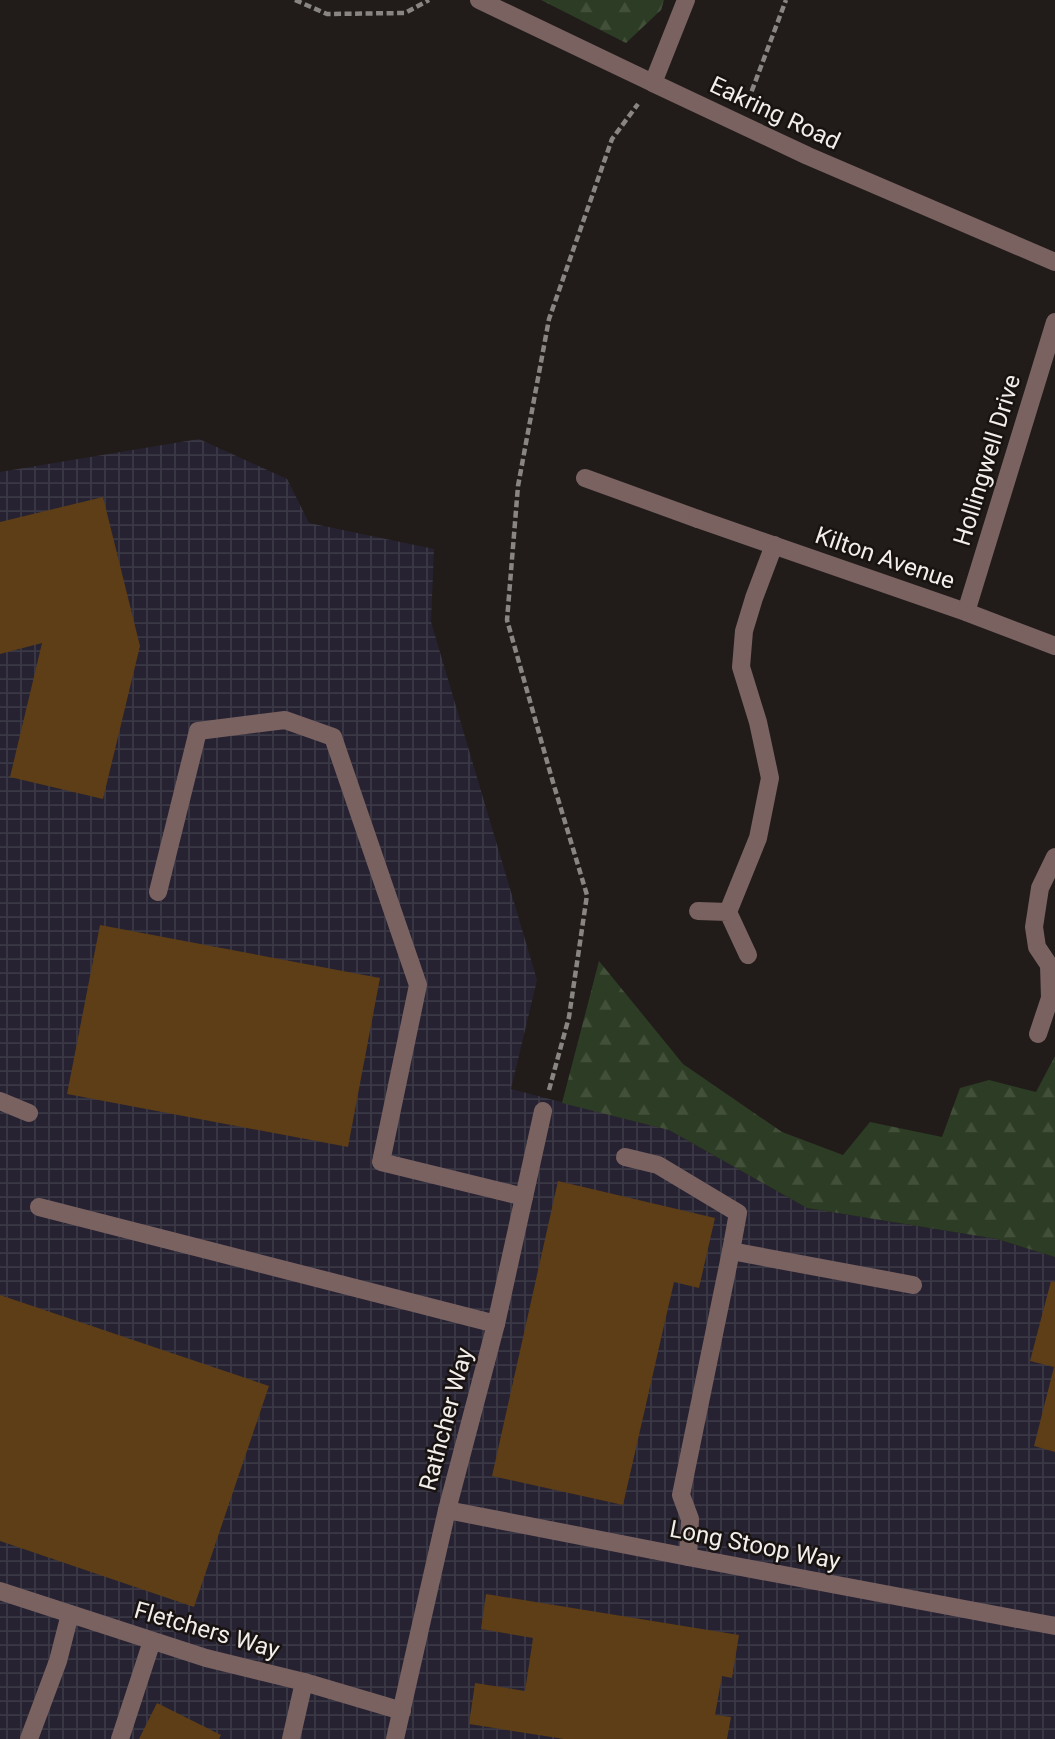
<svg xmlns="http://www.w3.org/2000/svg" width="1055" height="1739" viewBox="0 0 1055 1739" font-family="Roboto,sans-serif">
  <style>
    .industrial { fill: url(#industrial-grid) }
    .forest { fill: url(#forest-firs) }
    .building { fill: #5d3e16 }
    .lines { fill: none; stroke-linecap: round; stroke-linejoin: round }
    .path { stroke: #898582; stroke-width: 4.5; stroke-dasharray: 7 3.5; stroke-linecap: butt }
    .service { stroke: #7a6261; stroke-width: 18 }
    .minor { stroke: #7a6261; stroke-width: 18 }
    .tertiary { stroke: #7a6261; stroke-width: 18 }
    .labels { text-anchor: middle; stroke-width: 5; stroke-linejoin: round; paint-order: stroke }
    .street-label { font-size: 24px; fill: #f2eeec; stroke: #181310 }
  </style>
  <defs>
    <pattern id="industrial-grid" width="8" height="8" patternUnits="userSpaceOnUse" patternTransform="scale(1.75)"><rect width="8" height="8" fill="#262232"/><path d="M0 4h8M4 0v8" fill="none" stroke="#3b3846"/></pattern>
    <pattern id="forest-firs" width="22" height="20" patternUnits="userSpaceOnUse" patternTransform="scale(1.75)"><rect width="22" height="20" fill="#2d3c24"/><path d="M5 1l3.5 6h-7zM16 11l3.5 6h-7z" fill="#424f39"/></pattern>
  </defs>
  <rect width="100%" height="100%" fill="#211c19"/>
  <polygon class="industrial" points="199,439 287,479 309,523 434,549 431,622 537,980 511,1089 669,1130 807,1208 997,1239 1055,1257 1055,1739 0,1739 0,472"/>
  <g class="forest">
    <polygon points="541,0 664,0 661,10 626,43"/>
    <polygon points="599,961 683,1064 782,1132 843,1155 870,1122 942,1137 960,1088 989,1080 1036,1092 1055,1056 1055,1257 997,1239 807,1208 669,1130 562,1103"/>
  </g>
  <g class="building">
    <polygon points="103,497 140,646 103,799 10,777 42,643 0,654 0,522"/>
    <polygon points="100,925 380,978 348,1147 67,1094"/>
    <polygon points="558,1181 715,1218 699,1288 674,1282 623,1505 492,1476"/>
    <polygon points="1051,1281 1055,1282 1055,1452 1034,1446 1054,1367 1030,1361"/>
    <polygon points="0,1295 269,1386 194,1607 0,1541"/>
    <polygon points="486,1594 739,1635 732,1678 722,1676 715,1715 731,1717 727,1739 564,1739 469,1724 475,1683 525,1691 533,1638 481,1629"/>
    <polygon points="157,1703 221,1735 219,1739 139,1739"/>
  </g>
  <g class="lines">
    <g class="path">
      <polyline points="295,0 327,14 405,13 429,0"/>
      <polyline points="748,101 786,0"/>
      <polyline points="549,1090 569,1017 587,895 552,779 507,620 518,486 549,319 612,139 638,104"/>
    </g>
    <g class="service">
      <polyline points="479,0 653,83"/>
      <polyline points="585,478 698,519"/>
      <polyline points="158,892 198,731 285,720 333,737 418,985 381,1162 524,1197"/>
      <polyline points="625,1157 658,1165 738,1213 731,1251"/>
      <polyline points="39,1207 496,1324"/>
      <polyline points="688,1557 690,1519 681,1495 731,1251 913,1285"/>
      <polyline points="29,1739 58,1661 70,1614"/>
      <polyline points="120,1739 152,1641"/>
      <polyline points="291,1739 304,1682"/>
    </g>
    <g class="minor">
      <polyline points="698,519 966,612 1055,646"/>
      <polyline points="966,612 1055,322"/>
      <polyline points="698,911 728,912 748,955"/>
      <polyline points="728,912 758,838 770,778 758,722 741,667 744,631 754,598 774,545"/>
      <polyline points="1049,965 1037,947 1034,927 1040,888 1055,857"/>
      <polyline points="1038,1034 1050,998 1049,965 1055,969"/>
      <polyline points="0,1101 29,1113"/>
      <polyline points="447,1510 688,1557 1055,1626"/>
      <polyline points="0,1591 206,1658 304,1682 402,1711"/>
      <polyline points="395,1739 447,1510 496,1324 543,1111"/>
    </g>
    <polyline class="tertiary" points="686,0 653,83 808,156 1055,262"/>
  </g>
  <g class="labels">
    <g class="street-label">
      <text transform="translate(775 113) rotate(25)" y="8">Eakring Road</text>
      <text transform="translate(987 460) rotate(-73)" y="8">Hollingwell Drive</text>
      <text transform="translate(885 558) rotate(19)" y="8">Kilton Avenue</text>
      <text transform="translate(446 1419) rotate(-75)" y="8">Rathcher Way</text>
      <text transform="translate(755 1545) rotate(11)" y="8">Long Stoop Way</text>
      <text transform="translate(207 1630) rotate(16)" y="8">Fletchers Way</text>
    </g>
  </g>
</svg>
